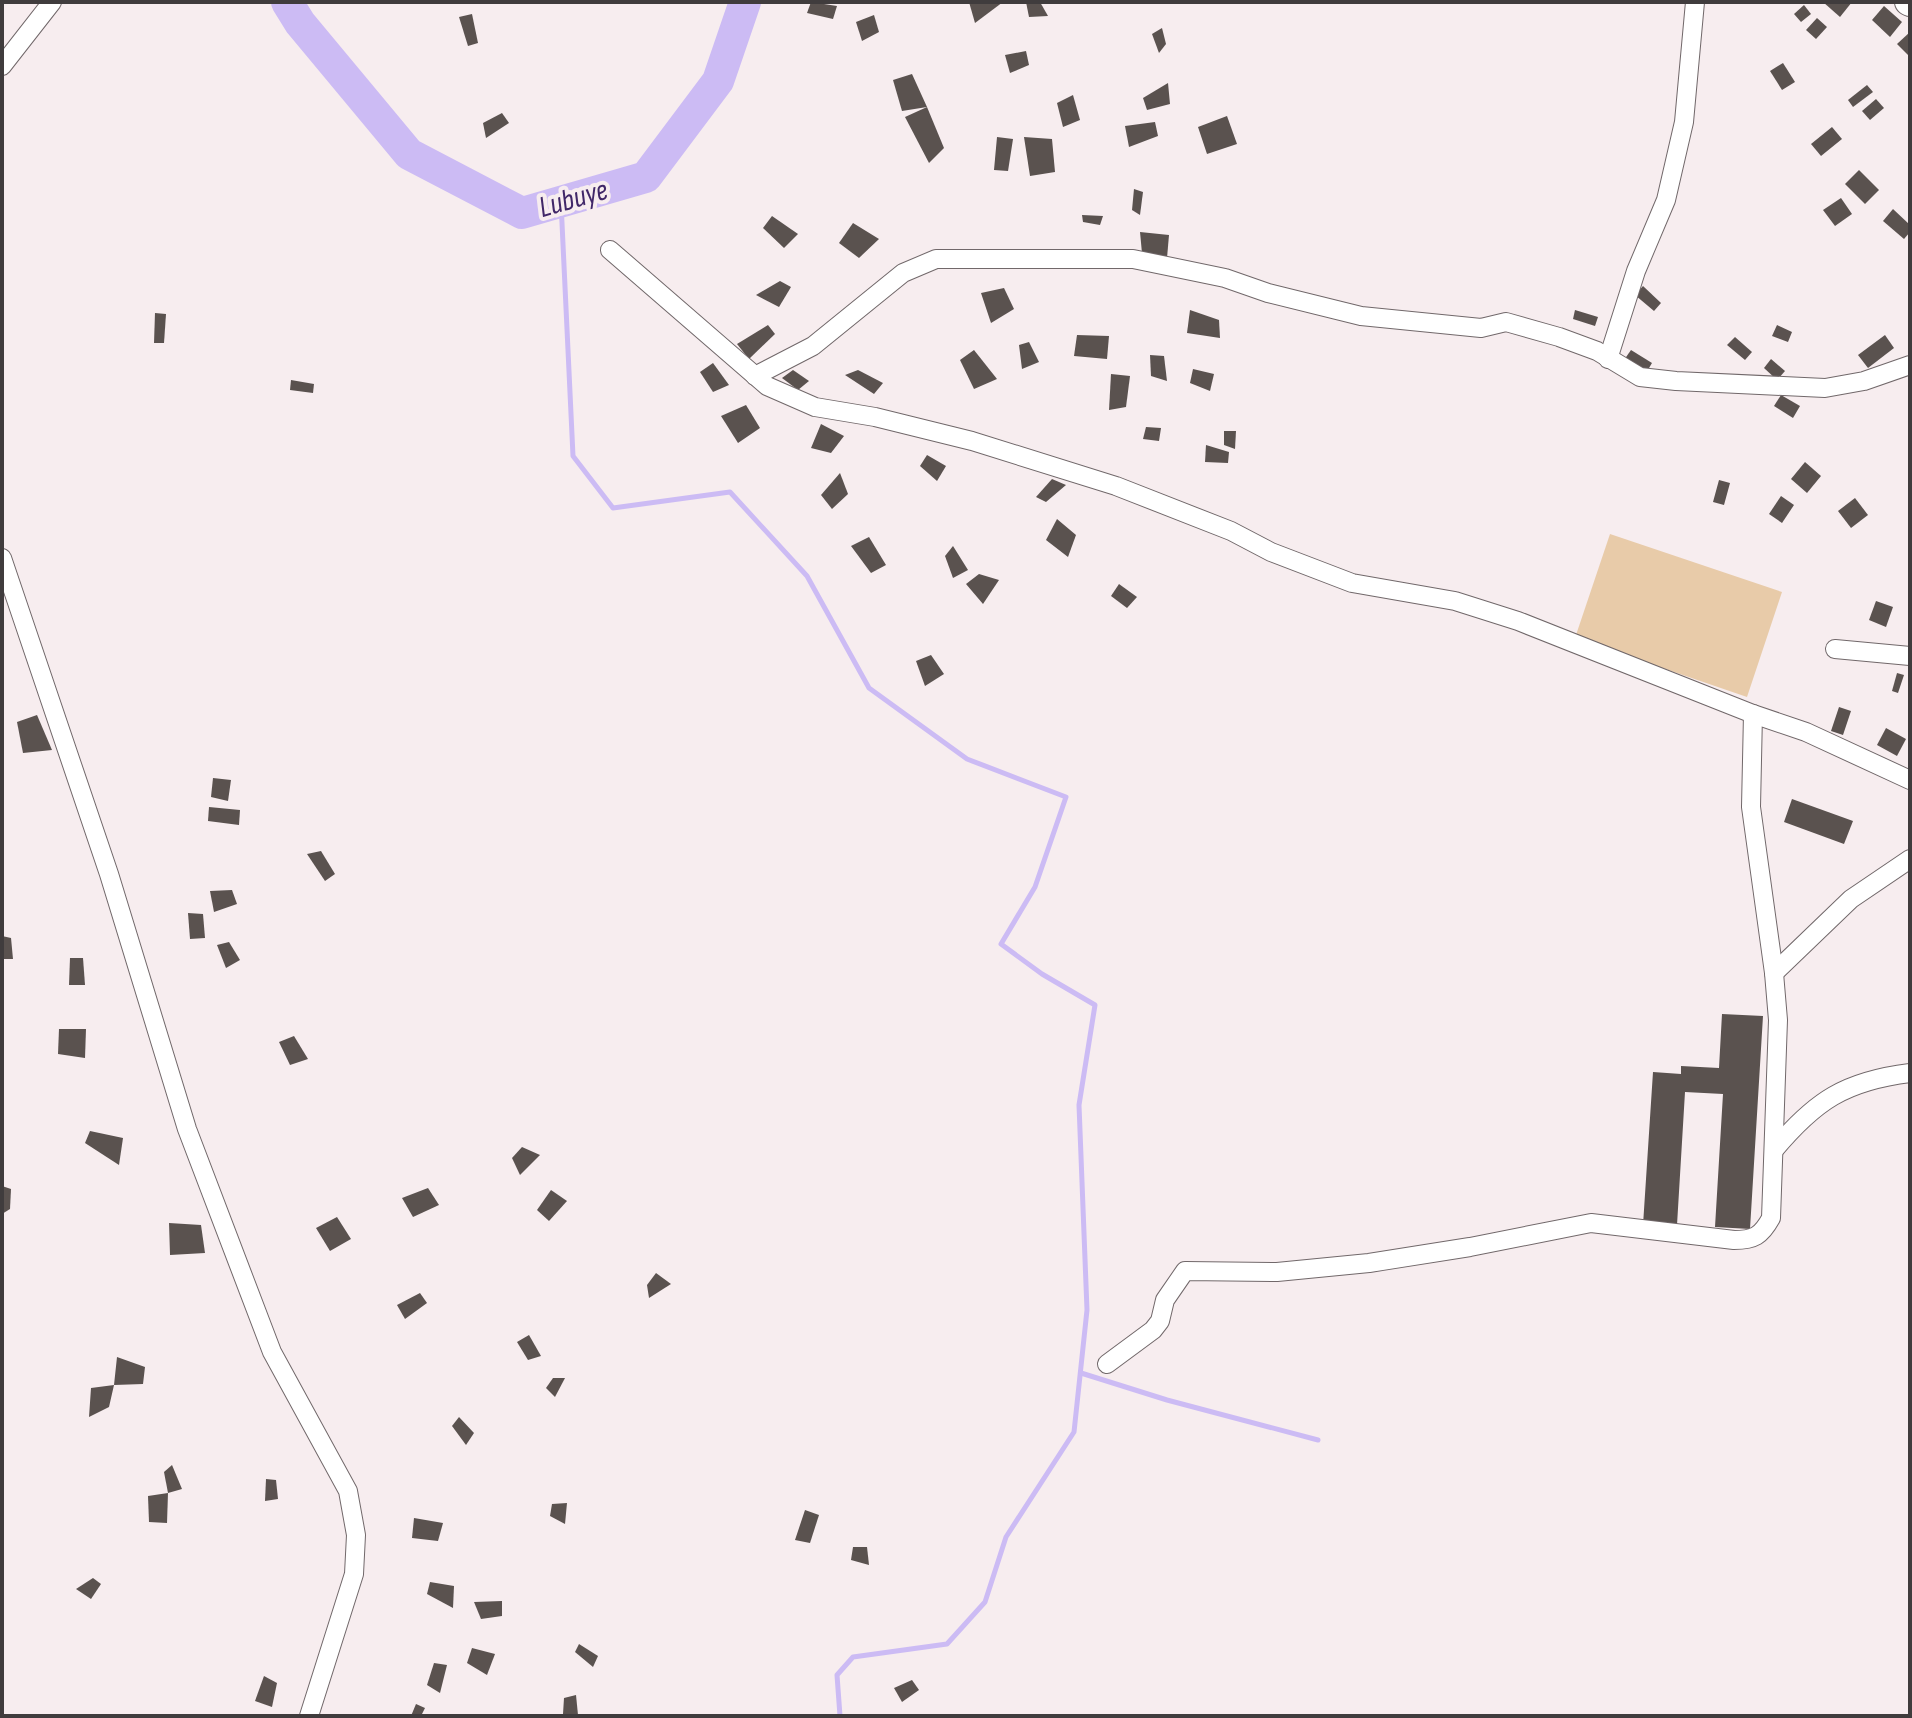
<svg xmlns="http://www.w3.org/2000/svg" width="1912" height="1718" viewBox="0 0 1912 1718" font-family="'Sofia Sans Condensed',sans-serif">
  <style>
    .green { fill: #e8cba9 }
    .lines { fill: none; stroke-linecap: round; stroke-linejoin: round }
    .stream { stroke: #ccbbf4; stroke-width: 5 }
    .river { stroke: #ccbbf4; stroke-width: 32 }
    .building { fill: #5a524f }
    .street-casing { stroke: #71686a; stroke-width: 20 }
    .secondary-casing { stroke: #71686a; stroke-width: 28 }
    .street { stroke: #fff; stroke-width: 18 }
    .secondary { stroke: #fff; stroke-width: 26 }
    .labels { text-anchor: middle; stroke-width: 8; stroke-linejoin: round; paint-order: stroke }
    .water-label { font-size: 30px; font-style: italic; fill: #402768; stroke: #f7edef }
  </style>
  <rect width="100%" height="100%" fill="#f7edef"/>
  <polygon class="green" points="1610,534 1782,592 1747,697 1575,638"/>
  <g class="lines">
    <g class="stream">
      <polyline points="561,202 573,456 613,508 730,492 807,576 869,688 967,759 1066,797 1035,887 1001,944 1042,974 1095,1005 1079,1105 1087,1310 1074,1432 1006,1537 985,1602 947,1644 853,1657 837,1675 840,1716"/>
      <polyline points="1081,1373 1167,1400 1318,1440"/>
    </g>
    <polyline class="river" points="287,2 300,23 409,154 522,213 646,177 718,81 745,2"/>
  </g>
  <g class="building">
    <polygon points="811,2 837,6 833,19 807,13"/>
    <polygon points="969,2 1003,2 975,23"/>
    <polygon points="1026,2 1040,2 1048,16 1029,17"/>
    <polygon points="1823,2 1852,2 1840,17"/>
    <polygon points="1804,5 1811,14 1801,22 1794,14"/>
    <polygon points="1884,6 1902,22 1890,37 1872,20"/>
    <polygon points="472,14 478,43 468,46 459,17"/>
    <polygon points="874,15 879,32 862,41 856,22"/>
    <polygon points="1817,18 1827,27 1816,39 1806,30"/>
    <polygon points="1162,28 1166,44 1159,53 1152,34"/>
    <polygon points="1910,32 1910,57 1897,44"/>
    <polygon points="1026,51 1029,65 1010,73 1005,55"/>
    <polygon points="1783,63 1795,82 1782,90 1770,71"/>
    <polygon points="912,74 927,107 902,111 893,80"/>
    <polygon points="1168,83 1170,104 1147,110 1143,98"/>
    <polygon points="1867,85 1873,92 1853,107 1848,100"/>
    <polygon points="1073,95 1080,120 1063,127 1057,103"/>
    <polygon points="1876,99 1884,108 1870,120 1862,111"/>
    <polygon points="927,107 944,148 929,163 905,117"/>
    <polygon points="502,113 509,123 486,138 483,123"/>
    <polygon points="1227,116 1237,144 1207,154 1198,127"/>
    <polygon points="1155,122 1158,136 1129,147 1125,126"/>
    <polygon points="1832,127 1842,139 1821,156 1811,144"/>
    <polygon points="997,137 1013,139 1008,171 994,170"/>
    <polygon points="1024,137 1052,139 1055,172 1030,176"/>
    <polygon points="1859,170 1879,190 1865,204 1845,184"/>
    <polygon points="1134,189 1143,192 1140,215 1132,210"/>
    <polygon points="1841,198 1852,214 1835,226 1823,210"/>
    <polygon points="1893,209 1910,225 1910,232 1904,239 1883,221"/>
    <polygon points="1082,215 1103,216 1100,225 1083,222"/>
    <polygon points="772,216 798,234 784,248 763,228"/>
    <polygon points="853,223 879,239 859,258 839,243"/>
    <polygon points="1140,232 1169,235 1167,258 1142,253"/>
    <polygon points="780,281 791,287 779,307 756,295"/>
    <polygon points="1643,286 1661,303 1654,311 1635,295"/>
    <polygon points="1004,288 1014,309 991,323 981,293"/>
    <polygon points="1190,310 1219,320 1220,338 1187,333"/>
    <polygon points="1575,310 1598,317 1595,326 1573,319"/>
    <polygon points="155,313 166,314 164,343 154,343"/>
    <polygon points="768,325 775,334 749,359 737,344"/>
    <polygon points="1777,325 1792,332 1788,342 1772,336"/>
    <polygon points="1077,335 1109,336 1107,359 1074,356"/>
    <polygon points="1885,335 1894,348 1868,368 1858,355"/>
    <polygon points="1735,337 1752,352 1745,360 1727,345"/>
    <polygon points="1029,342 1039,362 1022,369 1019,345"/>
    <polygon points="974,350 997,379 974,389 960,360"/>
    <polygon points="1631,350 1652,363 1646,373 1624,360"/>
    <polygon points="1150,355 1164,356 1167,381 1151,376"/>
    <polygon points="1771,359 1785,371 1777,380 1764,368"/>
    <polygon points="713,363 729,385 713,392 700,372"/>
    <polygon points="1193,369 1214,374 1210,391 1190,383"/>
    <polygon points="793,370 809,381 798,390 782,378"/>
    <polygon points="858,370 883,383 874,394 845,375"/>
    <polygon points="1111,374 1130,376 1126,407 1109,410"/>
    <polygon points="291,380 314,384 313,393 290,390"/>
    <polygon points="1781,395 1800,406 1793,418 1774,406"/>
    <polygon points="746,405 760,428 738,443 721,416"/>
    <polygon points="821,424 844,436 831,453 811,448"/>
    <polygon points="1146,427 1161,428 1159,441 1143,439"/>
    <polygon points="1224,431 1236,431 1235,449 1224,445"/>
    <polygon points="1206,445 1229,452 1228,463 1205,462"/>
    <polygon points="927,455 946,466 937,481 920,466"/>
    <polygon points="1805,462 1821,476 1807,493 1791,479"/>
    <polygon points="840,473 848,494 832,509 821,495"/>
    <polygon points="1052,479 1066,485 1046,502 1036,497"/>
    <polygon points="1719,480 1730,483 1724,505 1713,502"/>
    <polygon points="1781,496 1794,505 1782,523 1769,514"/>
    <polygon points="1855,498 1868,515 1851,528 1838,511"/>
    <polygon points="1057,519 1076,535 1068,557 1046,540"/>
    <polygon points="869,537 886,565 871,573 851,546"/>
    <polygon points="953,546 968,570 953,578 945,556"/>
    <polygon points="979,574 999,580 983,604 966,584"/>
    <polygon points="1119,584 1137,597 1127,608 1111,596"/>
    <polygon points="1876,601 1893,607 1886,627 1869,620"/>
    <polygon points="931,655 944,674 925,686 916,661"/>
    <polygon points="1897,673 1904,675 1898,693 1892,691"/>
    <polygon points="1839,707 1851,711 1843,735 1831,731"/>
    <polygon points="37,715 52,750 23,753 17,722"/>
    <polygon points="1886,728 1906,739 1897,756 1877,745"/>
    <polygon points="213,778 231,780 228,801 211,797"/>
    <polygon points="1792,799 1853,821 1844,844 1784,822"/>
    <polygon points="209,807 240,810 239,825 208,821"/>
    <polygon points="321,851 335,874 325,881 307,854"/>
    <polygon points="232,890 237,904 214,912 210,891"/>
    <polygon points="188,913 203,914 205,938 190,939"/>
    <polygon points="2,936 11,938 13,959 2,959"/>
    <polygon points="229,942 240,960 226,968 217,945"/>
    <polygon points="70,958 83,958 85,985 69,985"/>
    <polygon points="1722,1014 1763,1016 1750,1229 1715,1227 1723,1094 1685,1092 1677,1225 1643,1225 1653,1072 1681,1074 1681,1066 1719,1068"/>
    <polygon points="59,1029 86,1029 85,1058 58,1054"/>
    <polygon points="294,1036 308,1059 290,1065 279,1042"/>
    <polygon points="90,1131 123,1138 119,1165 85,1143"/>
    <polygon points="522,1147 540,1155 520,1175 512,1158"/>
    <polygon points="2,1186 11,1189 10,1209 2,1214"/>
    <polygon points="428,1188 439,1205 413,1217 402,1198"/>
    <polygon points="551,1190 567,1201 549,1221 537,1210"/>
    <polygon points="337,1217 351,1239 330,1251 316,1228"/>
    <polygon points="169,1223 201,1225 205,1253 170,1255"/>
    <polygon points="656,1273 671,1284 649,1298 647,1285"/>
    <polygon points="420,1293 427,1303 405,1319 397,1305"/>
    <polygon points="529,1335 541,1356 528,1360 517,1342"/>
    <polygon points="117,1357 145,1367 143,1384 114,1385 109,1407 89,1417 91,1388 114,1385"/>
    <polygon points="553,1378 565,1378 555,1397 546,1388"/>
    <polygon points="459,1417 474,1433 466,1445 452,1426"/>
    <polygon points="172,1465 182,1489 168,1493 164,1472"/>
    <polygon points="266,1479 276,1480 278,1499 265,1501"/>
    <polygon points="168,1493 167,1523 149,1522 148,1496"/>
    <polygon points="567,1503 565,1524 550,1516 552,1504"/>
    <polygon points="805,1510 819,1515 810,1543 795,1540"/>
    <polygon points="414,1518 443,1523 438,1541 412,1538"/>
    <polygon points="853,1547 867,1547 869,1565 851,1560"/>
    <polygon points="93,1578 101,1584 91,1599 76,1589"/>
    <polygon points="430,1582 454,1586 453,1608 427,1594"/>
    <polygon points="502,1601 502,1616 481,1619 474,1602"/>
    <polygon points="579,1644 598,1656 593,1667 575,1652"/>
    <polygon points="472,1648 495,1654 487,1675 467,1663"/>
    <polygon points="434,1663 447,1665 440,1693 427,1685"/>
    <polygon points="264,1676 277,1683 272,1707 255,1701"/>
    <polygon points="912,1680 919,1690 902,1702 894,1688"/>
    <polygon points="576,1695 578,1715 563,1714 564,1698"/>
    <polygon points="416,1704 425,1708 421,1716 411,1716"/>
  </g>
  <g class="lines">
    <defs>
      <g id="street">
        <polyline points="2,66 52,2"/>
        <polyline points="610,250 767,386 815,407 875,417 972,441 1116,486 1231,531 1271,552 1352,583 1455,601 1518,621 1753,714 1806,732 1910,780"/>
        <polyline points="1608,359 1636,271 1666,200 1684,122 1695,2"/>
        <polyline points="755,376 813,346 903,273 936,259 1133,259 1225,278 1268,293 1361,316 1481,328 1506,322 1559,337 1597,351 1640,377 1676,381 1825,388 1864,381 1910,365"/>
        <polyline points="2,558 109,874 187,1129 272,1352 348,1491 356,1535 354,1574 309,1716"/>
        <polyline points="1835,649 1910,656"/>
        <polyline points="1774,973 1851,899 1910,859"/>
        <path d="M1774 1150C1815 1101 1845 1081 1910 1073"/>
        <path d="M1107 1364 1153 1330 1160 1321 1165 1300 1185 1271 1277 1272 1369 1263 1470 1247 1591 1223 1734 1240C1754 1240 1761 1236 1771 1218L1778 1020 1774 973 1751 807 1753 714"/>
      </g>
      <polyline id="secondary" points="1908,2 1910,3"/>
    </defs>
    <use href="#street" class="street-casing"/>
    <use href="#secondary" class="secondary-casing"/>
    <use href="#street" class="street"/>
    <use href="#secondary" class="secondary"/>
  </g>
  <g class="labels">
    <g class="water-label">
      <text transform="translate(573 198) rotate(-16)" y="10">Lubuye</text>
    </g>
  </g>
  <rect width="1912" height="1718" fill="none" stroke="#403c3d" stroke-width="8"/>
</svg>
